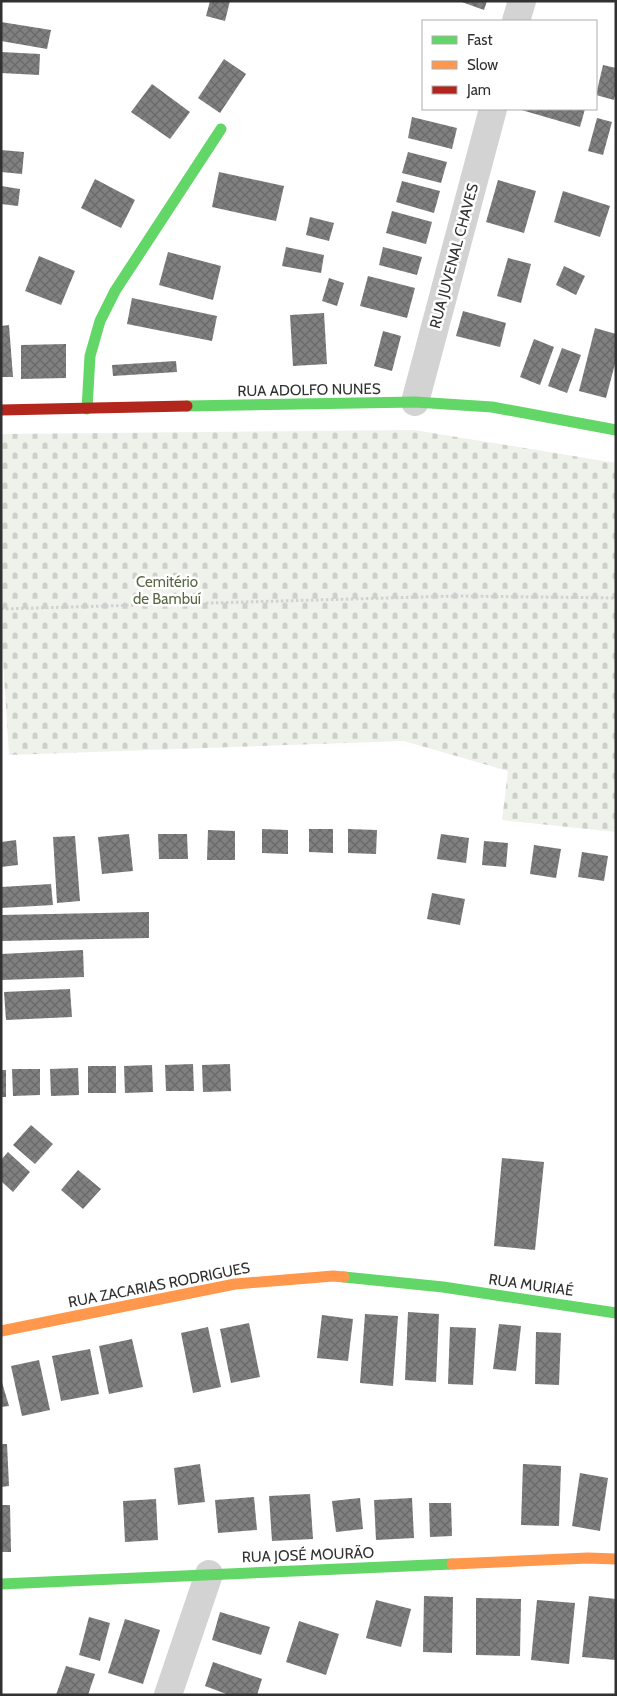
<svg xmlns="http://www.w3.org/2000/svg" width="617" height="1696" viewBox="0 0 617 1696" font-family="Cabin,sans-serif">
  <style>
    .cemetery { fill: url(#cemetery-stones) }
    .building { fill: url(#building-cross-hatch) }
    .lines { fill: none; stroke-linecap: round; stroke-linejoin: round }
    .path { stroke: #d1d1d1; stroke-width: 3; stroke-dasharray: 2.5 2.5; stroke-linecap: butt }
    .street { stroke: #d3d3d3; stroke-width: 28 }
    .fast { stroke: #63d668; stroke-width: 11 }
    .slow { stroke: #ff974d; stroke-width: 11 }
    .jam { stroke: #b3261e; stroke-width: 11 }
    .labels { text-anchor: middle; stroke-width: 5; stroke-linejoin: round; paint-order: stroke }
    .street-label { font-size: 15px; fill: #313131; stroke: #fff }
    .park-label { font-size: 15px; fill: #596743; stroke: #fff }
  </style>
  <defs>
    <pattern id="cemetery-stones" width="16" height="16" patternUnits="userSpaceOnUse" patternTransform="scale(1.25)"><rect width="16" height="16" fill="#eff1eb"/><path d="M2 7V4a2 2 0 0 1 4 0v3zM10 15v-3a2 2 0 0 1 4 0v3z" fill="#cdcfca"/></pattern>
    <pattern id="building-cross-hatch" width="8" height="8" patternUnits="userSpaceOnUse" patternTransform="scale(1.25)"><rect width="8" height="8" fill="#808080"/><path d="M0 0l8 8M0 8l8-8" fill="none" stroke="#696969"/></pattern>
  </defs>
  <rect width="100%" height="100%" fill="#fff"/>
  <polygon class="cemetery" points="414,430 616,463 616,832 502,820 508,771 404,741 9,755 1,627 1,434"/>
  <g class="building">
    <polygon points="210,1 230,1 225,21 206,16"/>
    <polygon points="459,1 487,1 484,10"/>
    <polygon points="1,22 51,30 47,49 1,41"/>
    <polygon points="1,52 40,54 39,75 1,73"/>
    <polygon points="224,59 246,74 220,113 198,98"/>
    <polygon points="603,65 616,68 616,92 614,100 596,95"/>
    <polygon points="152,84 190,112 170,139 131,112"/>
    <polygon points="518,109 585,109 580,127"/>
    <polygon points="412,117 457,128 452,149 408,138"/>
    <polygon points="597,118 612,122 603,155 588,151"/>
    <polygon points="1,150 24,152 22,174 1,172"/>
    <polygon points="408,152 447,162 441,183 402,173"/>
    <polygon points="219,172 284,186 276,221 212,207"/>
    <polygon points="95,179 135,200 121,228 81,208"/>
    <polygon points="498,180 536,191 524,233 486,222"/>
    <polygon points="402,181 440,191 434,213 396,202"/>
    <polygon points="1,186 20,189 18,206 1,204"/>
    <polygon points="563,191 610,206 600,237 554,222"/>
    <polygon points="392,211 432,222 426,244 386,233"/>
    <polygon points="310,217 334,223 329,241 306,235"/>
    <polygon points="286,247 324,255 321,273 282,266"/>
    <polygon points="383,247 422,257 417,275 379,265"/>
    <polygon points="168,252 221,266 213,300 159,285"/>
    <polygon points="39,256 75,271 61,305 25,291"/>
    <polygon points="508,258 531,264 521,303 497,296"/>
    <polygon points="564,266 585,276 576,295 556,285"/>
    <polygon points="368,276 415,288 407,318 360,306"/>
    <polygon points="329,278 344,283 337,306 322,301"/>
    <polygon points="132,298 217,316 212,341 127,324"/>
    <polygon points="463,311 506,323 500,347 456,336"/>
    <polygon points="324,313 327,364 293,366 290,315"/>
    <polygon points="9,325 13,377 1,377 1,326"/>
    <polygon points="595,328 616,334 616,360 606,398 579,391"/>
    <polygon points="383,331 401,336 392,371 374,366"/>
    <polygon points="534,339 554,347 540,385 520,377"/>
    <polygon points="66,344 66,378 21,379 21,345"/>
    <polygon points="562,348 581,355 567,393 548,386"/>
    <polygon points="176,361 177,372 113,376 112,365"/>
    <polygon points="262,829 288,830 288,854 262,853"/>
    <polygon points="309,829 333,829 333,853 309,852"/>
    <polygon points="348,829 377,830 376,854 348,853"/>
    <polygon points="208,830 235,831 235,860 207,860"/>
    <polygon points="129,834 133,871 102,874 98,837"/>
    <polygon points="158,834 187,834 188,859 159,859"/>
    <polygon points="441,834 469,838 466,863 437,859"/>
    <polygon points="75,836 80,901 57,903 53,837"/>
    <polygon points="16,840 18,865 1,867 1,842"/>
    <polygon points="484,841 508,843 506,867 482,865"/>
    <polygon points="534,845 561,849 556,878 530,874"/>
    <polygon points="582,852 608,856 604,881 578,877"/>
    <polygon points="51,884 53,905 1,908 1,887"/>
    <polygon points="432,893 465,899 460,925 427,919"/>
    <polygon points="149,912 149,938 1,941 1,915"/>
    <polygon points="83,950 84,977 2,980 1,954"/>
    <polygon points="70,989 72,1017 6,1020 4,992"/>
    <polygon points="193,1064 194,1091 166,1091 165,1065"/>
    <polygon points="230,1064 231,1091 203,1092 202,1065"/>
    <polygon points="152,1065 153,1092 125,1093 124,1066"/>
    <rect x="88" y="1066" width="28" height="27"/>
    <polygon points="78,1068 79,1095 51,1096 50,1069"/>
    <polygon points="12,1069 40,1069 40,1095 13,1096"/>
    <rect x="1" y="1070" width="5" height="27"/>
    <polygon points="31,1125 53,1144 35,1164 13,1145"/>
    <polygon points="8,1152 30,1172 13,1192 1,1181 1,1160"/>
    <polygon points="502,1158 544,1162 535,1250 494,1246"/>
    <polygon points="78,1170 101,1189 83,1209 61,1190"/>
    <polygon points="408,1312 439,1314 436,1382 405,1380"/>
    <polygon points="365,1314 398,1316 393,1386 360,1383"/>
    <polygon points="322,1315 353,1319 348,1361 317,1358"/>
    <polygon points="249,1323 260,1377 231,1383 220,1329"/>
    <polygon points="499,1324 521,1326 516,1371 493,1369"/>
    <polygon points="208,1327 221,1387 193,1393 181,1333"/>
    <polygon points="450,1327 476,1328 473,1385 448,1384"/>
    <polygon points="536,1332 561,1333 559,1385 535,1384"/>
    <polygon points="132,1339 143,1387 109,1394 99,1346"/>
    <polygon points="90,1349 99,1394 61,1401 52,1356"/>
    <polygon points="39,1360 50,1410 22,1416 11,1366"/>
    <polygon points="1,1379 9,1406 1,1407"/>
    <polygon points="1,1444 7,1444 9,1486 1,1487"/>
    <polygon points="200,1464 205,1502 178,1505 174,1468"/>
    <polygon points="523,1464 561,1466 559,1526 521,1525"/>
    <polygon points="580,1473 608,1478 600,1531 572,1526"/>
    <polygon points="310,1494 313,1539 272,1541 269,1496"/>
    <polygon points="254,1497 257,1530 218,1533 215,1500"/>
    <polygon points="360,1498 363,1529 336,1532 332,1501"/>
    <polygon points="412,1498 414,1538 376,1540 374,1500"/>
    <polygon points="156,1499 158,1540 125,1542 123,1501"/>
    <polygon points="429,1503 451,1503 452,1536 430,1537"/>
    <polygon points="1,1505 10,1505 11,1552 1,1552"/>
    <polygon points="424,1596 453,1597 452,1653 423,1652"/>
    <polygon points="589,1596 616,1599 616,1660 582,1657"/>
    <polygon points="476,1598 521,1599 520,1656 476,1655"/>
    <polygon points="376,1600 411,1609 401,1647 366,1638"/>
    <polygon points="537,1600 575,1603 569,1664 531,1660"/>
    <polygon points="220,1612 270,1627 261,1655 212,1640"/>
    <polygon points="89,1617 110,1623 100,1661 79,1655"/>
    <polygon points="125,1619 160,1630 143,1684 108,1673"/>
    <polygon points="299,1621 339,1634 326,1675 286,1662"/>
    <polygon points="213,1662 262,1679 257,1695 229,1695 205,1686"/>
    <polygon points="66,1666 95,1674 88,1695 56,1695"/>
  </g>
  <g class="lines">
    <polyline class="path" points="1,609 456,596 616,598"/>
    <g class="street">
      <polyline points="516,21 522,1"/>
      <polyline points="415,402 493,109"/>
      <polyline points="168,1695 209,1574"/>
    </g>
    <g class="fast">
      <polyline points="187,406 415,402 492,407 616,430"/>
      <polyline points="87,409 90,356 100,321 115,291 221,129"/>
      <polyline points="344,1277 443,1287 616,1313"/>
      <polyline points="1,1584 452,1564"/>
    </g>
    <g class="slow">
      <polyline points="1,1331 235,1284 333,1276 344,1277"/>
      <polyline points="452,1564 588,1558 616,1559"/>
    </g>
    <polyline class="jam" points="1,410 187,406"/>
  </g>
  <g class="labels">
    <g class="street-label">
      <text transform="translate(454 256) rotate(-75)" y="5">RUA JUVENAL CHAVES</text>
      <text transform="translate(309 390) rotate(-1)" y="5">RUA ADOLFO NUNES</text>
      <text transform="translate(159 1285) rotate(-11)" y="5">RUA ZACARIAS RODRIGUES</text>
      <text transform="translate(531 1285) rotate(8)" y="5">RUA MURIAÉ</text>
      <text transform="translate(308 1555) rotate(-2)" y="5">RUA JOSÉ MOURÃO</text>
    </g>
    <g class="park-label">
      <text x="167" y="587">Cemitério<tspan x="167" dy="17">de Bambuí</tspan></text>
    </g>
  </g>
  <rect width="617" height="1696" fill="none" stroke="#313131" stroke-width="5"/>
  <rect x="422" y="20" width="175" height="90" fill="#ffffff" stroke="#adadad"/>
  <rect x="432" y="36" width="25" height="8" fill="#63d668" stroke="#adadad"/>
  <text x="467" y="45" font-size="15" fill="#313131">Fast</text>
  <rect x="432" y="61" width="25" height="8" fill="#ff974d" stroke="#adadad"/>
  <text x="467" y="70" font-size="15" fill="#313131">Slow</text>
  <rect x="432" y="86" width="25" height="8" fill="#b3261e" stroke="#adadad"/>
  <text x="467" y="95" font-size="15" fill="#313131">Jam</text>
</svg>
